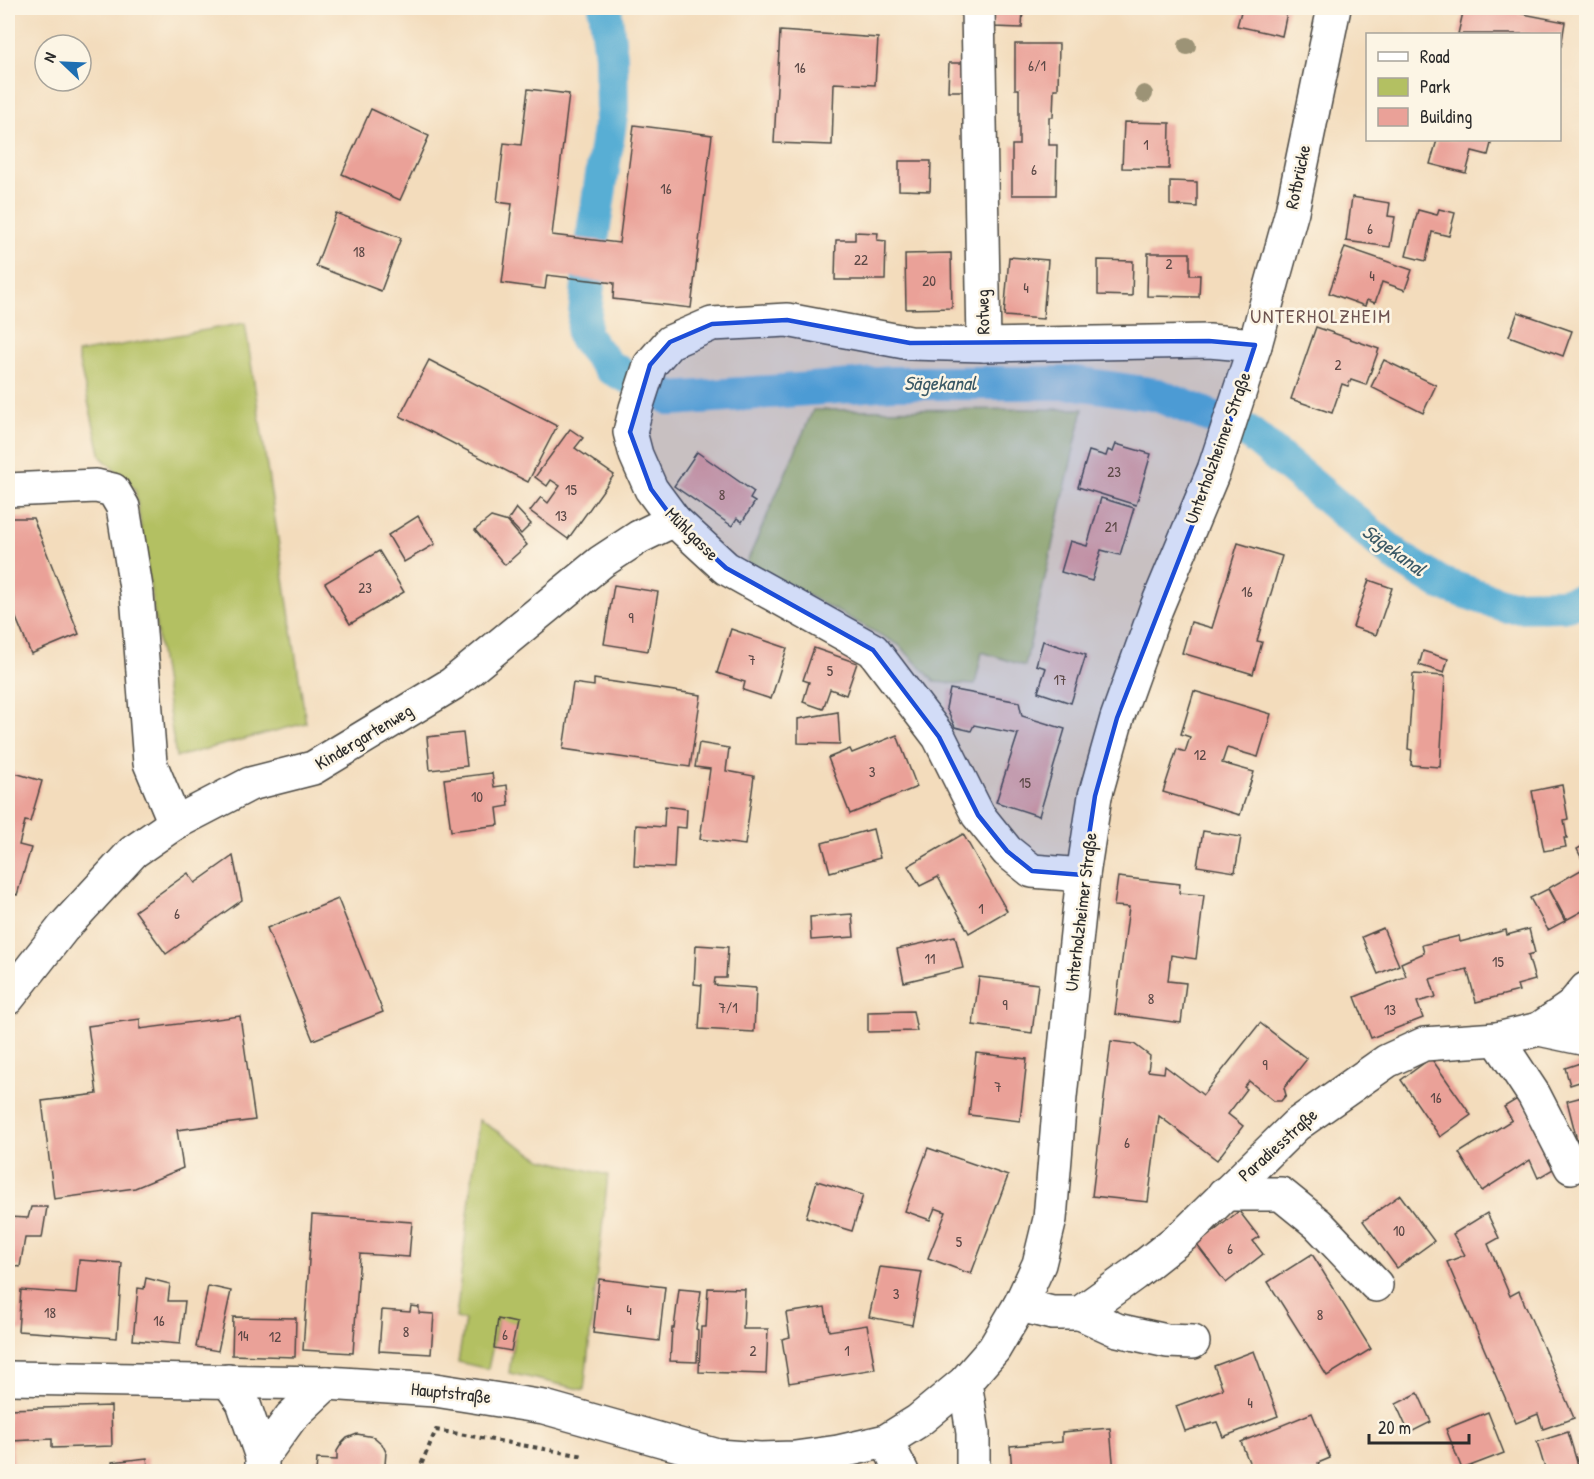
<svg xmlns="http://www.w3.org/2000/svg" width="1594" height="1479" viewBox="0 0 1594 1479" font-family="'Patrick Hand',sans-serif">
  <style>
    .green { fill: #b3c062; stroke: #6f7646; stroke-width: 1.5 }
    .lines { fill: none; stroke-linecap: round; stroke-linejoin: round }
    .canal { stroke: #58aed4; stroke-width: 34 }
    .building { fill: #eaa198 }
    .minor-casing { stroke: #494641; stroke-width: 36 }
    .path { stroke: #494641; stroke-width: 4; stroke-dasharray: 4.5 4.5; stroke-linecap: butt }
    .minor { stroke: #fff; stroke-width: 33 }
    .tree { fill: #9c9376 }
    .marked { fill: #1d4ed8; fill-opacity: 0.2; stroke: #1d4ed8; stroke-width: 4.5; stroke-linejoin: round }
    .labels { text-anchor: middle; stroke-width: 5; stroke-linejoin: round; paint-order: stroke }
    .number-label { font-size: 15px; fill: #5b4846 }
    .street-label { font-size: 18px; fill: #2b2b2b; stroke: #fcf5e5 }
    .neighbourhood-label { font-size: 20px; letter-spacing: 1.5px; fill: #6e5451; stroke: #fcf5e5 }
    .water-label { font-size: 20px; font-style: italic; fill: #3b5966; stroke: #fcf5e5 }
  </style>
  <rect width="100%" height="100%" fill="#fcf5e5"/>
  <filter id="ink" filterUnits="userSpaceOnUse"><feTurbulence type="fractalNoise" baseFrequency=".0167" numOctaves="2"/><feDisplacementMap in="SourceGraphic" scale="12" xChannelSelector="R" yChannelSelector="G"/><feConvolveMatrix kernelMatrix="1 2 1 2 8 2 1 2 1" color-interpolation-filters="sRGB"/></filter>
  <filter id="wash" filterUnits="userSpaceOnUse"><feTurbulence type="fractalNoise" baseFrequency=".008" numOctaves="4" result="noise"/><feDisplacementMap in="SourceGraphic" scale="24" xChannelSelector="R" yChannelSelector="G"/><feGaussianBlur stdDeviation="1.35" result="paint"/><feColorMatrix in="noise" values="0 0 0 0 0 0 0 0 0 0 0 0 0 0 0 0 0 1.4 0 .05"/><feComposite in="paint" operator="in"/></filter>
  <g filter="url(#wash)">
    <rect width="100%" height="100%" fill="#f3dcbc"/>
    <g class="green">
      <polygon points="245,323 306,723 176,757 135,489 101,457 77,353"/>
      <polygon points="1083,409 1025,666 982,652 975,685 935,682 899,645 747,562 813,410"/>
      <polygon points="479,1120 541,1159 608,1175 584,1390 509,1373 516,1323 498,1320 488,1369 458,1362 465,1320 456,1318"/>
    </g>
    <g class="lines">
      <polyline class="canal" points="605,8 611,56 612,109 593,234 583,335 609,367 672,399 893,383 1076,383 1157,395 1247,431 1398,557 1440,583 1507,606 1561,605 1586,600"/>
    </g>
    <g id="blocks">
      <g class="building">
        <polygon points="993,8 1023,8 1022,28 993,27"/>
        <polygon points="1242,8 1288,8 1282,36 1237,26"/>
        <polygon points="1464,8 1493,8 1565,22 1561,47 1560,34 1458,34"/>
        <polygon points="780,31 878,38 875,85 834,83 832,145 774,143"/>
        <polygon points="1015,44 1059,44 1058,89 1054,89 1053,117 1049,117 1049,145 1057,145 1056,195 1012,195 1012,145 1019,145 1019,89 1015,89"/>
        <polygon points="949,63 963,63 963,91 948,91"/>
        <polygon points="528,89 569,94 552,235 619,243 634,125 712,135 691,308 613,299 614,283 547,275 545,289 502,283 512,204 497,202 504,143 521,145"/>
        <polygon points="371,109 429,136 400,200 342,174"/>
        <polygon points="1124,122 1170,123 1169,169 1122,168"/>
        <polygon points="1437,140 1492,140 1488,155 1472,151 1466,173 1430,164"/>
        <polygon points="899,161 931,161 930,191 899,190"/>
        <polygon points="1170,181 1197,182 1197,207 1170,205"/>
        <polygon points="1352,197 1390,203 1388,216 1395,217 1390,247 1346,241"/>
        <polygon points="1439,209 1455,213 1449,236 1432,232 1426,261 1406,256 1418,210 1437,215"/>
        <polygon points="336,213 401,238 381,291 316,266"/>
        <polygon points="855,232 878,233 877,240 886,241 885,280 835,280 836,240 855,240"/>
        <polygon points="1345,247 1412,270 1405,290 1382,282 1375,303 1367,300 1365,306 1329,293"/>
        <polygon points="951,253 952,308 906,309 905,254"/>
        <polygon points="1148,253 1190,253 1190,275 1200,275 1199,297 1147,296"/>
        <polygon points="1009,257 1048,260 1043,319 1004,316"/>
        <polygon points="1098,260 1133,261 1132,296 1098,295"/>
        <polygon points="1518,312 1572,331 1563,356 1509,336"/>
        <polygon points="1316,327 1379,349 1366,385 1351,380 1348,386 1342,384 1332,413 1291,399"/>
        <polygon points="429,360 557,426 528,482 400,416"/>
        <polygon points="1384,360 1436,385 1423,413 1371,387"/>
        <polygon points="570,429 583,438 575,448 614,475 568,539 530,511 541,497 548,503 560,486 551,480 547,486 535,477"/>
        <polygon points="1116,444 1151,454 1136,505 1078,487 1089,451 1106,456 1108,450 1113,452"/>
        <polygon points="697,452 754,492 750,499 755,502 742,522 737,518 732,526 674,486"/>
        <polygon points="1101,498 1134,508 1120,555 1101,550 1092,581 1061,572 1070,541 1087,546"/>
        <polygon points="516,508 531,524 521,534 508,520"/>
        <polygon points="418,516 435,544 404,562 388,535"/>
        <polygon points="491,517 508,522 527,545 505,565 475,530"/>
        <polygon points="8,518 33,518 79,634 31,654 16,618 8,621"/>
        <polygon points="1238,543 1282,556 1257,641 1262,642 1253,674 1182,653 1191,622 1212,628"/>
        <polygon points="379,551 404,592 350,624 325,583"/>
        <polygon points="1369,580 1392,588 1376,635 1353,627"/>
        <polygon points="614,585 658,592 648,651 604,644"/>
        <polygon points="731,629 787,648 771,699 743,690 745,682 717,673"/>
        <polygon points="1043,641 1086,655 1071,703 1038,692 1046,668 1036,665"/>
        <polygon points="814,648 857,663 846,695 830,689 823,709 803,702 809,682 803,680"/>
        <polygon points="1423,651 1448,659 1444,673 1419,665"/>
        <polygon points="1413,674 1445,676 1440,767 1411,765 1412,750 1408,749"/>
        <polygon points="594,679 701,695 690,767 563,749 573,683 594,686"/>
        <polygon points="950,689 1019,702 1022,716 1065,729 1039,816 996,802 1018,734 974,725 971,731 955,727 946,708"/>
        <polygon points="1194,691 1271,714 1258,757 1227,748 1222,763 1254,772 1240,815 1163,792 1177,749 1185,752 1190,737 1181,734"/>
        <polygon points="838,712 840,744 798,743 798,719"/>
        <polygon points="463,733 467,766 430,770 427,737"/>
        <polygon points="897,735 917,787 850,814 828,758 850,749 852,753"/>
        <polygon points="699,743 729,748 726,771 754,776 745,845 700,839 710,769 695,767"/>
        <polygon points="8,771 42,781 30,822 25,821 19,845 31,848 17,895 8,892"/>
        <polygon points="492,773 494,787 507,785 509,806 497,808 499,825 451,831 444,779"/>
        <polygon points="1562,785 1568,819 1564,820 1567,838 1564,838 1566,847 1544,851 1532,791"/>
        <polygon points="665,806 687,809 686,828 676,827 674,868 634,866 636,825 664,827"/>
        <polygon points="873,829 880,858 830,872 822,843"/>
        <polygon points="1203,831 1241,837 1235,872 1197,866"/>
        <polygon points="963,834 1007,911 969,933 938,877 920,886 908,866"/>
        <polygon points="1586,844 1586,867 1577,849"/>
        <polygon points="233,856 242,900 166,954 135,911 188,873 195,883"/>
        <polygon points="1586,867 1586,909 1566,920 1549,888"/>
        <polygon points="1118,877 1180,884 1179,893 1204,895 1196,959 1171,955 1168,981 1186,983 1181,1023 1115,1014 1129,907 1114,906"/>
        <polygon points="1548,889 1565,921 1548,930 1530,898"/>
        <polygon points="338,899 383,1012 313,1040 267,928"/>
        <polygon points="852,914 854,937 811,940 810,917"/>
        <polygon points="1383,928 1399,965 1378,974 1362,937"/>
        <polygon points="1529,929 1535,953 1528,955 1535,980 1517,985 1519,991 1476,1002 1467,969 1430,979 1436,997 1417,1002 1423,1018 1371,1038 1355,997 1406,976 1401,963 1424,953 1422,945 1459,936 1460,942 1506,930 1507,935"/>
        <polygon points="955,936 963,968 904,982 897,949"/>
        <polygon points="696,945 728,947 726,978 715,978 714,985 756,988 754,1032 699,1029 702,985 694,984"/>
        <polygon points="979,977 1038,984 1032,1033 973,1025"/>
        <polygon points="913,1011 917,1031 868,1032 868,1012"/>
        <polygon points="240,1016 255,1120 177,1130 183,1168 135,1188 54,1199 42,1101 97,1094 88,1026 140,1019 140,1029"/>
        <polygon points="1260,1023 1307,1059 1284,1088 1286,1095 1281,1101 1274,1101 1249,1081 1244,1087 1247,1089 1228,1114 1243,1126 1217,1160 1159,1116 1148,1202 1092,1196 1111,1041 1134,1044 1150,1056 1148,1071 1164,1073 1165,1066 1203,1095"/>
        <polygon points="976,1053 1027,1059 1020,1121 969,1115"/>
        <polygon points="1431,1058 1471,1115 1440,1137 1401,1080"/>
        <polygon points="1586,1061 1586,1080 1570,1085 1565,1068"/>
        <polygon points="1522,1096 1555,1168 1538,1178 1530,1160 1482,1191 1459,1153 1512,1120 1504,1107"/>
        <polygon points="1586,1096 1586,1138 1577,1140 1567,1101"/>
        <polygon points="928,1148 1008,1176 971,1274 928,1258 946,1212 935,1208 930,1220 905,1211"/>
        <polygon points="817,1181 863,1195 852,1231 806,1217"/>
        <polygon points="1400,1195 1434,1241 1397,1268 1363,1221"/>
        <polygon points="31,1207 47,1207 42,1238 25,1238 20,1267 8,1265 8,1217 28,1218"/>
        <polygon points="1239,1211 1259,1237 1253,1241 1263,1254 1226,1283 1197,1245"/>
        <polygon points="1487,1213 1499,1238 1488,1244 1510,1296 1519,1291 1574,1418 1543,1429 1538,1414 1516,1423 1447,1262 1465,1255 1453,1234"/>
        <polygon points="312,1215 412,1222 409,1257 360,1254 353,1353 303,1350"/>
        <polygon points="1312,1254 1371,1349 1327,1376 1268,1282"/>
        <polygon points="79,1260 122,1263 117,1338 18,1331 21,1290 76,1294"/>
        <polygon points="880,1267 922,1272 912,1325 869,1317"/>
        <polygon points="146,1278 170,1284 168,1301 185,1301 180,1344 133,1340 138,1288 144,1289"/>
        <polygon points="599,1279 665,1287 659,1341 593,1333"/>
        <polygon points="208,1286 231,1291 218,1351 196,1347"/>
        <polygon points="708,1288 745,1289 743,1329 768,1329 766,1374 699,1372 701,1327 706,1327"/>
        <polygon points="679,1289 701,1291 696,1329 698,1330 697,1362 670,1361 672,1328 674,1328"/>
        <polygon points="411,1306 419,1307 419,1313 434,1314 431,1354 379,1351 382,1310 410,1312"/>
        <polygon points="825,1307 829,1331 867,1325 875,1369 789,1383 782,1339 790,1337 786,1313"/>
        <polygon points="233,1317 296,1318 295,1357 232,1355"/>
        <polygon points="498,1319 517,1323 511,1351 494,1348"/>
        <polygon points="1254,1351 1278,1416 1223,1437 1217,1422 1185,1431 1176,1406 1223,1389 1214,1366"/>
        <polygon points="1418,1393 1431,1422 1409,1433 1396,1404"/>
        <polygon points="111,1406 112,1446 52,1448 52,1439 11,1441 15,1472 8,1472 8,1409"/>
        <polygon points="1488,1412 1504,1453 1462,1469 1446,1429"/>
        <polygon points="1312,1413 1330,1458 1318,1463 1321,1472 1253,1472 1241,1442"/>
        <polygon points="1110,1428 1114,1472 1012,1472 1010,1446 1062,1442 1062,1432"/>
        <polygon points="1568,1432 1580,1472 1546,1472 1537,1442"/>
        <polygon points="357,1434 374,1437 382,1444 386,1452 385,1465 410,1467 409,1472 316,1472 317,1459 337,1460 337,1451 342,1443 347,1438"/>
        <polygon points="147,1458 149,1472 113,1472 112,1462"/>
      </g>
    </g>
  </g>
  <g filter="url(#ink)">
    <use href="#blocks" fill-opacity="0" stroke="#494641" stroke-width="1.5"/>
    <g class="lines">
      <defs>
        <g id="minor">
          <polyline points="978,8 984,345 1209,341 1255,345"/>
          <polyline points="984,345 910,343 787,320 712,324 670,342 650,365 636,408 630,432 636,455 651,489 674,520 726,568 873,650 939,737 978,815 1007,851 1032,871 1083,875"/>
          <polyline points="8,490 96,486 113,490 123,507 137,594 150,763 175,823"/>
          <polyline points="8,998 63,928 133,852 175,823 250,784 313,768 452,684 601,562 639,537 674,520"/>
          <polyline points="1539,1029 1571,1007 1586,989"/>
          <polyline points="1497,1039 1534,1095 1571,1167"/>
          <polyline points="1224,1194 1281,1194 1318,1224 1376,1285"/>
          <polyline points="1020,1305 1052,1313 1080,1313 1134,1274 1186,1233 1296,1125 1387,1061 1424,1044 1497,1039 1539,1029 1586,1039"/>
          <polyline points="1080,1313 1117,1330 1167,1341 1193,1342"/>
          <polyline points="8,1378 327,1383 435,1390 544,1407 718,1456 760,1459 795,1458 838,1452 886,1441 918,1421 965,1382 994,1349 1020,1305 1039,1264 1050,1219 1060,1097 1083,875 1095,796 1117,718 1156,609 1214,470 1255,345 1292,211 1334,8"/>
          <polyline points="228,1381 243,1402 262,1457"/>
          <polyline points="965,1382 973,1433 973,1472"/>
          <polyline points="886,1441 902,1472"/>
          <polyline points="262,1472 262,1457 291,1417 327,1383"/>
        </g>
      </defs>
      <use href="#minor" class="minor-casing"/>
      <polyline class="path" points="418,1472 436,1430 584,1456"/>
      <use href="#minor" class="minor"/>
    </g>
    <g class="tree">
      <circle cx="1187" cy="46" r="9"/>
      <circle cx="1144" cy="94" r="9"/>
    </g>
  </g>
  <path class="marked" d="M787 320 910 343 1209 341 1255 345 1214 470 1117 718 1095 796 1083 875 1032 871 1007 851 978 815 939 737 873 650 726 568 674 520 651 489 630 432 650 365 670 342 712 324Z"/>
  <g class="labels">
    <g class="number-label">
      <text x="1037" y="71">6/1</text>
      <text x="800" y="73">16</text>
      <text x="1146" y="150">1</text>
      <text x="1034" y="175">6</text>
      <text x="666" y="194">16</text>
      <text x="1370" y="234">6</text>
      <text x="359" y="257">18</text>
      <text x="861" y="265">22</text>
      <text x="1169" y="269">2</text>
      <text x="1372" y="281">4</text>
      <text x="929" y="286">20</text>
      <text x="1026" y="293">4</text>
      <text x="1338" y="370">2</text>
      <text x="1114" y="477">23</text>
      <text x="571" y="495">15</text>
      <text x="722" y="500">8</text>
      <text x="561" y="521">13</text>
      <text x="1111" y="532">21</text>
      <text x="365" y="593">23</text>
      <text x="1247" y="597">16</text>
      <text x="631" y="623">9</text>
      <text x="752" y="665">7</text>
      <text x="830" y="676">5</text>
      <text x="1060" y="685">17</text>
      <text x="1200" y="760">12</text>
      <text x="872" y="777">3</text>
      <text x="1025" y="788">15</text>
      <text x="477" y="802">10</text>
      <text x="981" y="914">1</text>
      <text x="177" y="919">6</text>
      <text x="930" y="964">11</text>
      <text x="1498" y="967">15</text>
      <text x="1151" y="1004">8</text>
      <text x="1005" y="1010">9</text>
      <text x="728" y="1013">7/1</text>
      <text x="1390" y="1015">13</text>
      <text x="1265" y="1070">9</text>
      <text x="998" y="1092">7</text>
      <text x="1436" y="1103">16</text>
      <text x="1127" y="1148">6</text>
      <text x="1399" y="1236">10</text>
      <text x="959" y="1247">5</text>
      <text x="1230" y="1254">6</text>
      <text x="896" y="1299">3</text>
      <text x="629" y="1315">4</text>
      <text x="50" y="1318">18</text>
      <text x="1320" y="1320">8</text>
      <text x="159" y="1326">16</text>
      <text x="406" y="1337">8</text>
      <text x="505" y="1340">6</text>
      <text x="243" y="1341">14</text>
      <text x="275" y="1342">12</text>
      <text x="753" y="1356">2</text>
      <text x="847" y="1356">1</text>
      <text x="1250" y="1408">4</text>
    </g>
    <g class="street-label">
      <text transform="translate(1298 177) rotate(-78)" y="6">Rotbrücke</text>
      <text transform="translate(983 312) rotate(-91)" y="6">Rotweg</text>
      <text transform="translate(1218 448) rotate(-70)" y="6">Unterholzheimer Straße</text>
      <text transform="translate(692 534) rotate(45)" y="6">Mühlgasse</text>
      <text transform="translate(364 737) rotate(-31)" y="6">Kindergartenweg</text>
      <text transform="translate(1081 912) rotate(-83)" y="6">Unterholzheimer Straße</text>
      <text transform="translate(1278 1145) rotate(-42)" y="6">Paradiesstraße</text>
      <text transform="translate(451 1393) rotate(6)" y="6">Hauptstraße</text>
    </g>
    <g class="neighbourhood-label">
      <text x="1321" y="323">UNTERHOLZHEIM</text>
    </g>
    <g class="water-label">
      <text x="940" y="390">Sägekanal</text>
      <text transform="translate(1394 550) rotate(36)" y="7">Sägekanal</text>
    </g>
  </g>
  <rect width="1594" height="1479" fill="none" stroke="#fcf5e5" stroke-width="30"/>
  <rect x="1366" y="33" width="195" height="108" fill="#fcf5e5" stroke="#a8a49b" stroke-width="1.5"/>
  <rect x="1378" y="52" width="30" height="9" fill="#ffffff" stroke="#a8a49b" stroke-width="1.5"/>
  <text x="1420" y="63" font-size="18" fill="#2b2b2b">Road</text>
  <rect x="1378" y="78" width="30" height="18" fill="#b3c062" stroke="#a8a49b" stroke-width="1.5"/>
  <text x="1420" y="93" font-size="18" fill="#2b2b2b">Park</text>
  <rect x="1378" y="108" width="30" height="18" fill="#eaa198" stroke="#a8a49b" stroke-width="1.5"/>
  <text x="1420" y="123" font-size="18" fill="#2b2b2b">Building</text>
  <g transform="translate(63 63) rotate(293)"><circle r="28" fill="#fcf5e5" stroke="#a8a49b" stroke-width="1.5"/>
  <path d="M0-4.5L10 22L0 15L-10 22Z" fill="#1f6fb2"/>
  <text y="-9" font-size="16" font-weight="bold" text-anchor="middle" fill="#2b2b2b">N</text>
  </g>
  <path d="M1369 1434v9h100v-9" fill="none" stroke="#2b2b2b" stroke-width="3"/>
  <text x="1378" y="1434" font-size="18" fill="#2b2b2b" stroke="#fcf5e5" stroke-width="4.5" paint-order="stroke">20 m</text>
</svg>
